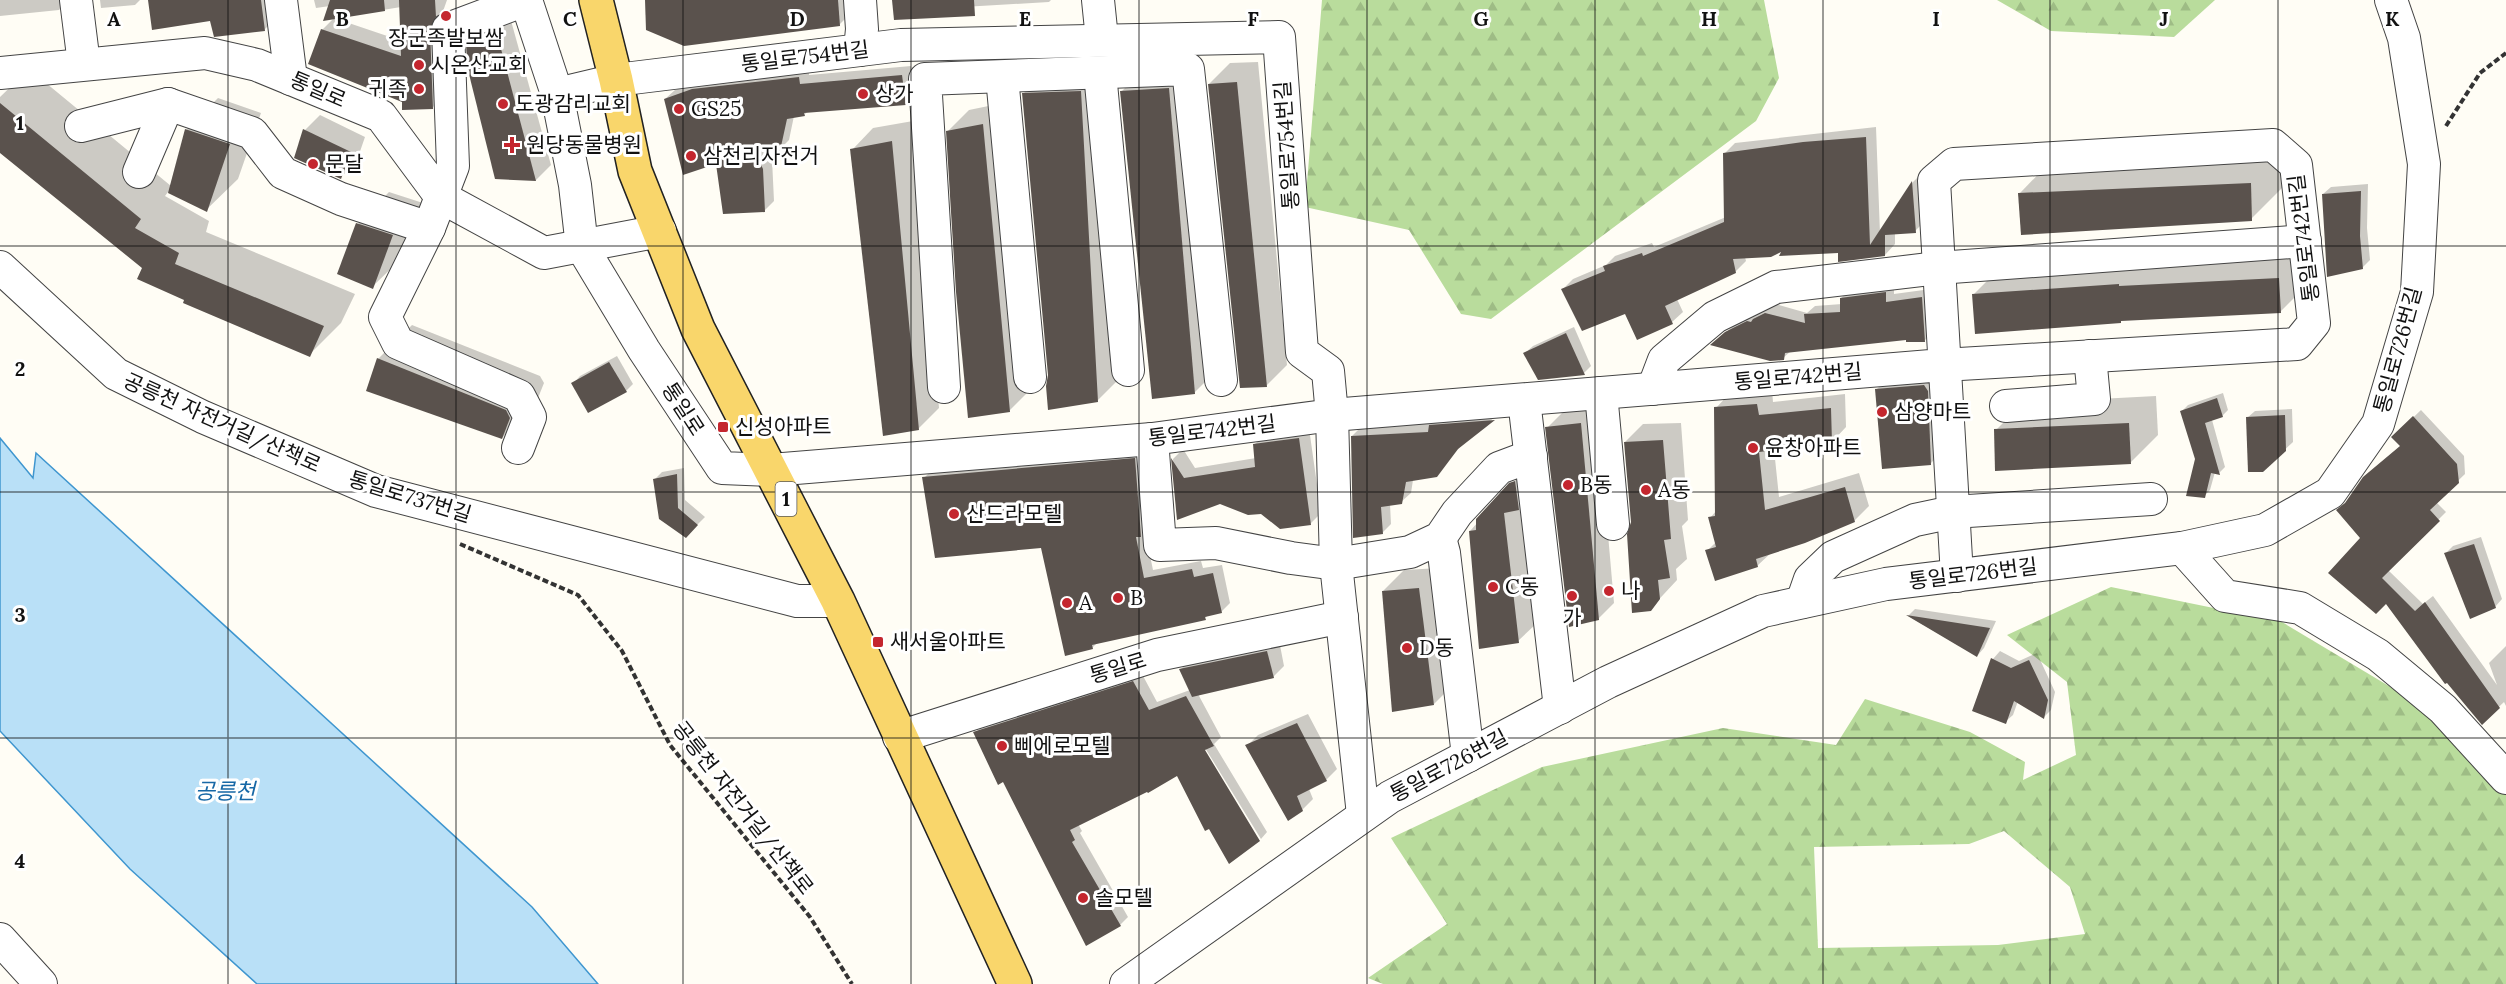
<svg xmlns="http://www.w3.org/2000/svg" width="2506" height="984" viewBox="0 0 2506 984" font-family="Lora,'Noto Sans KR',serif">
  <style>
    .forest { fill: url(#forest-firs); fill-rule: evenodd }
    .water { fill: #b9e0f7; stroke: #3f96cf; stroke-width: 1.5 }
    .shadow { fill: #0003; fill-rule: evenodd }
    .building { fill: #5a524d }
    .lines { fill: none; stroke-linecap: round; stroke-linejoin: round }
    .minor-casing { stroke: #444; stroke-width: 34 }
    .major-casing { stroke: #222; stroke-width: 36 }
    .path { stroke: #333; stroke-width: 4; stroke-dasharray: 6 3; stroke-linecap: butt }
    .minor { stroke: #fff; stroke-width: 32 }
    .major { stroke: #f9d66b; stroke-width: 33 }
    .grid { fill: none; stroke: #111; stroke-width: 1.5; stroke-opacity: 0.55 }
    .poi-dot { fill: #c4262e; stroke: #fff; stroke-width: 2 }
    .labels { text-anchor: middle; stroke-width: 6; stroke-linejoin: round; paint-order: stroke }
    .shield { fill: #fff; stroke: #585858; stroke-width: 1.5 }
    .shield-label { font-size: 20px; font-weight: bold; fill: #111 }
    .poi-label { font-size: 21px; fill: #111; stroke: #fff; text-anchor: start }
    .street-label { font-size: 21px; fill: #111; stroke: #fff }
    .water-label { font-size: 22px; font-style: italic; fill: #1768a6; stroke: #fff }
    .grid-label { font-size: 20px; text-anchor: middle; font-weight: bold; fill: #111; stroke: #fff; stroke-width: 6; stroke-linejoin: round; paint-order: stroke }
  </style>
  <defs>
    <pattern id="forest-firs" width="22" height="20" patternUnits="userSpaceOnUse" patternTransform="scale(1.5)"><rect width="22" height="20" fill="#b9dc9c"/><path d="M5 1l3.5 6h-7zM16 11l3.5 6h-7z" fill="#9ebc85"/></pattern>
  </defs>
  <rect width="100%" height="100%" fill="#fffdf5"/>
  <g class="forest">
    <polygon points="1322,0 1764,0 1779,78 1756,121 1491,319 1461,314 1409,230 1305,207"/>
    <polygon points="1997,0 2215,0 2174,37 2051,31"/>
    <path d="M2111 587 2282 622 2419 704 2506 771V984H1383L1368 978 1447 924 1391 838 1542 767 1723 728 1836 745 1865 699 1970 732 2025 762 2023 780 2076 755 2067 682 2007 635ZM2004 831 2070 887 2085 934 1998 945 1818 948 1814 847 1969 844Z"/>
  </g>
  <polygon class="water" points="0,438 33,478 36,453 532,907 598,984 257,984 130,869 0,731"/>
  <g class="shadow">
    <polygon points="0,0 66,0 66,3 59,10 0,16"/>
    <polygon points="100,0 140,0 135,5 101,8"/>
    <polygon points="164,0 271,0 274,20 264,30 211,19"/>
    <path d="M314 0H447L441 17 444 96 432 108 404 101 322 30 334 18 330 6 316 8ZM401 7 402 41 334 18Z"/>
    <polygon points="646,0 852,0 853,11 839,25"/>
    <polygon points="894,0 1051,0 1049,2 963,7"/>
    <polygon points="510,17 551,165 536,180 496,178 468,43 483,28"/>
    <polygon points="1258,62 1287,365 1266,386 1209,84 1230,63"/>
    <polygon points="911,66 914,94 905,104 808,111 804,115 794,116 789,140 779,150 768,150 772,159 774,201 764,211 717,162 665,99 675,90 703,80 809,68 809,75"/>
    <polygon points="1189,67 1215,372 1194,393 1121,92 1142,71"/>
    <polygon points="29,69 171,186 186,130 218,98 261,113 238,179 206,210 168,192 165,196 209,221 206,232 355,294 341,323 309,355 185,299 0,151 0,97"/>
    <polygon points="1101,71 1118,380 1097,401 1049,375 1023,94 1044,73"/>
    <polygon points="1003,103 1030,390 1009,411 948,131 969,110"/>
    <polygon points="320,115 365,137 356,163 341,177 305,130"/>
    <polygon points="913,121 939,408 918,429 852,150 873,128"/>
    <polygon points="1876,127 1880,233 1913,182 1922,173 1925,221 1915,231 1895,233 1895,244 1885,255 1784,249 1745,257 1746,261 1735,272 1677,299 1683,312 1672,322 1638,338 1626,312 1563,289 1573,279 1606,265 1615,256 1652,243 1654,247 1726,217 1724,154 1735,143"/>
    <polygon points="2285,149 2286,184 2251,219 2020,193 2054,158"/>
    <polygon points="2368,184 2367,228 2370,260 2362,268 2323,194 2331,187"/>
    <polygon points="389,192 423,203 404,256 372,287 358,224"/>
    <polygon points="2300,257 2302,290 2281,311 2123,319 2120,322 1973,295 1994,274"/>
    <polygon points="1894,284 1894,294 1931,289 1934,331 1925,340 1908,338 1791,351 1783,358 1721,336 1736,324 1775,304 1807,313 1815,306 1842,304 1841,298 1850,289"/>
    <polygon points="412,325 540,376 544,383 536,403 502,438 378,359"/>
    <polygon points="1574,327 1591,366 1584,373 1525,353 1533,346"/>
    <polygon points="617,356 633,384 626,391 573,384 580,376"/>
    <polygon points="1935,374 1942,452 1931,463 1877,389 1888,378"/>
    <polygon points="1772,390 1773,402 1845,394 1846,427 1832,442 1774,449 1779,497 1859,473 1869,506 1854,521 1772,552 1757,566 1707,551 1716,542 1710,518 1717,510 1716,408 1730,393"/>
    <polygon points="2223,393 2228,410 2222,416 2212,420 2225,467 2219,473 2215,472 2210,490 2204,496 2196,459 2182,411 2188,405"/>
    <polygon points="2156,396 2158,435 2131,462 1996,430 2023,403"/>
    <polygon points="1597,408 1614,603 1598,619 1547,428 1563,412"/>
    <polygon points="2292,409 2293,442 2262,471 2247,418 2255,411"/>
    <polygon points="2421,410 2464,456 2465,474 2436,502 2446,512 2388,570 2423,604 2433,596 2497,685 2489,663 2506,646 2506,706 2504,702 2482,723 2386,602 2362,538 2402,446 2393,437"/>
    <polygon points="1501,412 1463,443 1437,475 1413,480 1411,493 1401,502 1390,504 1391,524 1382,533 1352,436 1361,427 1433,423 1440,417"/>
    <polygon points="1681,423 1688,520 1682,526 1687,559 1676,569 1677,580 1650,609 1632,523 1625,442 1643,424"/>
    <polygon points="1309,428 1321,513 1310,524 1220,503 1178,518 1173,459 1183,449 1195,468 1256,458 1255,444 1266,433"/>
    <polygon points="1144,450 1145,531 1153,570 1201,561 1203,568 1222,565 1230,603 1221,612 1208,615 1205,618 1098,642 1092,648 1042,546 924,478 933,469"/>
    <polygon points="1529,465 1537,623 1518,641 1470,531"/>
    <polygon points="684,468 685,500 705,517 686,536 655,479 662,472"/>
    <polygon points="2481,537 2502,599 2495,607 2446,553 2453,546"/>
    <polygon points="1440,568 1455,683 1434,704 1383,591 1404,570"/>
    <polygon points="1915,609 1996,621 1984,648 1977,656 1908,616"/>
    <polygon points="1279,640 1284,666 1273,677 1198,694 1221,737 1214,744 1267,832 1261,839 1202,743 1177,774 1078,824 1082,831 1080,833 1128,917 1120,925 1003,781 975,733 983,725 1142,674 1157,702 1190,690 1181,669 1192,658"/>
    <polygon points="2000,651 2019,661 2037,653 2055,692 2051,710 2044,717 2018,701 2013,715 2005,722 1974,710 1993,659"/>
    <polygon points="1308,714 1337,769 1326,780 1309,789 1313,799 1302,810 1247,746 1258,735"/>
  </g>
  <g class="building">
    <polygon points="148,0 261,0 265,31 214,37 210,21 152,30"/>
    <polygon points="330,0 384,0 385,11 323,21"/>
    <polygon points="399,0 435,0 436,17 430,30 433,109 402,110 402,102 308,64 321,29 401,56"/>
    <polygon points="645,0 838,0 840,26 684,46 646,30"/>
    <polygon points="892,0 974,0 975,16 894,20"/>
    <polygon points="496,30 536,181 495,179 467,66 466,42"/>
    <polygon points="902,75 906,105 804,113 805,116 787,119 780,151 755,152 763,169 765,212 723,214 716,164 683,175 664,99 692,89 799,77 800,84"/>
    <polygon points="1237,82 1267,387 1240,388 1208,84"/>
    <polygon points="1169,88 1195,394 1152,399 1120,91"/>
    <polygon points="1081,91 1098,402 1048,410 1046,386 1048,375 1022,93"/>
    <polygon points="0,103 141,219 135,228 179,253 175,264 324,326 310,357 183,303 184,300 137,279 142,268 0,153"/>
    <polygon points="983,124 1010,412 968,418 956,292 946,131"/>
    <polygon points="185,129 230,144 207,212 168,193"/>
    <polygon points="303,129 351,152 341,179 294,158"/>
    <polygon points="1866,137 1870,245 1912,181 1916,233 1885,235 1885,256 1838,262 1838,253 1779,256 1781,252 1771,257 1733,259 1736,273 1665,306 1673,324 1637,340 1625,314 1582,331 1561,289 1605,271 1603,266 1642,253 1643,256 1724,222 1723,153 1803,142"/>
    <polygon points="892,141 919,430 883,436 850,149"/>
    <polygon points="2251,183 2252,221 2021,235 2018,193"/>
    <polygon points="2361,191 2360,236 2363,269 2327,277 2322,194"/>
    <polygon points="356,223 393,235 373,289 337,274"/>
    <polygon points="2279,278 2281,313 2121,321 2121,323 1975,334 1972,294 2119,284 2119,286"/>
    <polygon points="1886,292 1886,302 1922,297 1925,342 1906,342 1906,340 1785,353 1784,360 1770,361 1710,345 1725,332 1747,321 1751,322 1753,319 1765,313 1805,323 1804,314 1840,312 1840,298"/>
    <polygon points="1566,333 1585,375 1538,380 1523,353"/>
    <polygon points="377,358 506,410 510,418 502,439 366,391"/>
    <polygon points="609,362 627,392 588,413 571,383"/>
    <polygon points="1924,385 1928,391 1931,465 1882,469 1875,389"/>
    <polygon points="2217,398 2223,417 2205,423 2220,475 2211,473 2205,498 2186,496 2195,459 2180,411"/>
    <polygon points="1757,404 1759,415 1831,408 1832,443 1759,452 1765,510 1845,487 1855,522 1805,543 1756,559 1758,567 1715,581 1705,550 1716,547 1708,517 1715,516 1714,407"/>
    <polygon points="2285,415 2286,451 2263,472 2248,472 2246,417"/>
    <polygon points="2413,416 2457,464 2459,483 2430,510 2440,521 2382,578 2415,611 2425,602 2500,708 2482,725 2447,683 2445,684 2386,604 2376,614 2328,573 2360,538 2336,510 2345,503 2363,477 2400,446 2391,437"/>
    <polygon points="1495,420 1458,449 1437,477 1406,482 1402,504 1381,507 1383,534 1353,538 1351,436 1428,432 1429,425"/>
    <polygon points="1581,423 1599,620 1569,627 1545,427"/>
    <polygon points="2129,423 2131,464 1995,471 1994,429"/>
    <polygon points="1299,438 1311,525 1280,529 1261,514 1248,515 1220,504 1177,520 1171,458 1184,478 1255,467 1253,444"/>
    <polygon points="1663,440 1671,539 1664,540 1670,578 1658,580 1660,599 1651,611 1632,613 1627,534 1631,522 1624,442"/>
    <polygon points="1135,458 1141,537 1136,537 1144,578 1192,569 1194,577 1213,573 1222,613 1205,617 1206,620 1092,645 1093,649 1065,656 1041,548 935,558 922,477"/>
    <polygon points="677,474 678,508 698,525 686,538 659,519 653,479"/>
    <polygon points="1515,481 1519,510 1504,513 1519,643 1479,649 1469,531 1476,530 1476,519 1509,483"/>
    <polygon points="2474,544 2496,608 2470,619 2444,553"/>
    <polygon points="1419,588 1434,705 1392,712 1382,591"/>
    <polygon points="1906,615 1990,628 1977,657"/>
    <polygon points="1267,651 1274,678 1192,697 1179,669"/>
    <polygon points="1991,658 2011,668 2029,660 2048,700 2044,719 2014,701 2006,724 1972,711"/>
    <polygon points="1133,681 1149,710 1186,696 1214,746 1205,750 1260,841 1229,864 1209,829 1205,831 1177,776 1148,793 1147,792 1070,830 1075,840 1072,842 1121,926 1086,946 1003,782 998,785 973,732"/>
    <polygon points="1297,723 1327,781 1297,796 1303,811 1288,821 1245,745"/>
  </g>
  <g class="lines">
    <defs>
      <g id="minor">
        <polyline points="76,0 84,64"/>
        <polyline points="281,0 291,79"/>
        <polyline points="526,0 557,94 575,185 582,247 644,350 722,468 771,470 1152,439 1332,415 1943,365 2297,344 2314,323 2296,165 2273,145 1954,164 1934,181 1957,576"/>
        <polyline points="1098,0 1102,39"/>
        <polyline points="860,50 862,29 860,0"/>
        <polyline points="0,73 205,53 257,65 381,116 441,197 544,253 660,231"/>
        <polyline points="1100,73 1128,370"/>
        <polyline points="1002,77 1030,377"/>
        <polyline points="557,94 616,80 901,45 1279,37 1302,352 1328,371 1332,415 1336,564 1363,815"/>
        <polyline points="81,126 168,104 252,133 283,173 341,199 429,228"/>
        <polyline points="139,172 168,104"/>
        <polyline points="0,267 116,374 203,417 376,491 797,601 838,601"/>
        <polyline points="944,387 925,79 1188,69 1221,380"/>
        <polyline points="1653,389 1664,360 1715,317 1776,287 1938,268 2305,241"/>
        <polyline points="1601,393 1613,524"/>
        <polyline points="1524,400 1560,708"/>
        <polyline points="2006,406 2094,399 2090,356"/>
        <polyline points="1152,439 1160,545 1216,543 1291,558 1336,564 1410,552 1440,538 1457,513 1499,468 1531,456"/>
        <polyline points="518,448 530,417 519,396 398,343 385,317 429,228 453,166 448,29 525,0"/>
        <polyline points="1440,538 1444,553 1468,756"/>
        <polyline points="2182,548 2225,596 2300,608 2378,655 2443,709 2506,778"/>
        <polyline points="1802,602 1810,579 1833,557 1915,520 1953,512 2151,499"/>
        <polyline points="899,737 1157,655 1342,617"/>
        <polyline points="0,939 41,984"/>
        <polyline points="1126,984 1390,797 1608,682 1763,611 1886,584 2182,548 2265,530 2330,493 2378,424 2417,292 2424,164 2404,38 2391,0"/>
      </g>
      <polyline id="major" points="596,0 616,80 635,171 698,329 838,601 1015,984"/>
    </defs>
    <use href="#minor" class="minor-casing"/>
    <use href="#major" class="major-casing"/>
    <g class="path">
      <polyline points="2446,126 2480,73 2506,53"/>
      <polyline points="460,544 578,595 622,651 670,745 810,917 852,984"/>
    </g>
    <use href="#minor" class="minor"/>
    <use href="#major" class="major"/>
  </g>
  <path class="grid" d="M228 0V984M456 0V984M683 0V984M911 0V984M1139 0V984M1367 0V984M1595 0V984M1823 0V984M2050 0V984M2278 0V984M0 246H2506M0 492H2506M0 738H2506"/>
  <g class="poi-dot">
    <circle cx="446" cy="16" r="6"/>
    <circle cx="419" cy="65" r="6"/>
    <circle cx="419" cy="89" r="6"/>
    <circle cx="863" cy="94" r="6"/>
    <circle cx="503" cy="104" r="6"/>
    <circle cx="679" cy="109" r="6"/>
    <path d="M509 136h6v6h6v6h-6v6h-6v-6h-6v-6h6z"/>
    <circle cx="691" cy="156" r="6"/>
    <circle cx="313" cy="164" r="6"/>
    <circle cx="1882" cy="412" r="6"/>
    <rect x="717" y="421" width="12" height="12" rx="3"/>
    <circle cx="1753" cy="448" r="6"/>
    <circle cx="1568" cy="485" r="6"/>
    <circle cx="1646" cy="490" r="6"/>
    <circle cx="954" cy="514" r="6"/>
    <circle cx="1493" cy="587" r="6"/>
    <circle cx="1609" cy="591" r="6"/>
    <circle cx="1572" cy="596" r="6"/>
    <circle cx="1118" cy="598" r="6"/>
    <circle cx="1067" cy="603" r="6"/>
    <rect x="872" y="636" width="12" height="12" rx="3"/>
    <circle cx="1407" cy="648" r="6"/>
    <circle cx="1002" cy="746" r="6"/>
    <circle cx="1083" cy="898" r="6"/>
  </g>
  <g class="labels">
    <rect class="shield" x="775.5" y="482" width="21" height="34" rx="4.5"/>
    <g class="shield-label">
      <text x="786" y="506">1</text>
    </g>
    <g class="poi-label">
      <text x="446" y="45" text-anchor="middle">장군족발보쌈</text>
      <text x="431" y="72">시온산교회</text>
      <text x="407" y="96" text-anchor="end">귀족</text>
      <text x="875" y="101">상가</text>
      <text x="515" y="111">도광감리교회</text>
      <text x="691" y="116">GS25</text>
      <text x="526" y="152">원당동물병원</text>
      <text x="703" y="163">삼천리자전거</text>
      <text x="325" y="171">문달</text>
      <text x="1894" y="419">삼양마트</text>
      <text x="735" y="434">신성아파트</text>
      <text x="1765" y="455">윤창아파트</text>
      <text x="1580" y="492">B동</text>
      <text x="1658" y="497">A동</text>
      <text x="966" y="521">산드라모텔</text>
      <text x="1505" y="594">C동</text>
      <text x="1621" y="598">나</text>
      <text x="1130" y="605">B</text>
      <text x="1079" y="610">A</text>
      <text x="1572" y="625" text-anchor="middle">가</text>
      <text x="890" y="649">새서울아파트</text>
      <text x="1419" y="655">D동</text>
      <text x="1014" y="753">삐에로모텔</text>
      <text x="1095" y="905">솔모텔</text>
    </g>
    <g class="street-label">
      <text transform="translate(805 57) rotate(-7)" y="7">통일로754번길</text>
      <text transform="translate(318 90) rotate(23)" y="7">통일로</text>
      <text transform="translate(1287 145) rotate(-94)" y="7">통일로754번길</text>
      <text transform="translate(2304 238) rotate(-97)" y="7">통일로742번길</text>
      <text transform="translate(2398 350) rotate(-75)" y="7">통일로726번길</text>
      <text transform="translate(1798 377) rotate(-5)" y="7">통일로742번길</text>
      <text transform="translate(683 409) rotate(57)" y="7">통일로</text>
      <text transform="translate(222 423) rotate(24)" y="7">공릉천 자전거길/산책로</text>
      <text transform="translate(1212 431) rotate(-7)" y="7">통일로742번길</text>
      <text transform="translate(410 497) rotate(17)" y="7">통일로737번길</text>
      <text transform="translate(1973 574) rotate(-7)" y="7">통일로726번길</text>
      <text transform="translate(1118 668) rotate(-17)" y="7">통일로</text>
      <text transform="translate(1449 766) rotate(-28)" y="7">통일로726번길</text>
      <text transform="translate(743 808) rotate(52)" y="7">공릉천 자전거길/산책로</text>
    </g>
    <g class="water-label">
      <text x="225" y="799">공릉천</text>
    </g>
  </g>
  <g class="grid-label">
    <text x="114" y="26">A</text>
    <text x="342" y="26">B</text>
    <text x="570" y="26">C</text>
    <text x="797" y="26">D</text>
    <text x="1025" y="26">E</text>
    <text x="1253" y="26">F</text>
    <text x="1481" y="26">G</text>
    <text x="1709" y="26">H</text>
    <text x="1936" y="26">I</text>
    <text x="2164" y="26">J</text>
    <text x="2392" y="26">K</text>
    <text x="20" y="130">1</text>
    <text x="20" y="376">2</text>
    <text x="20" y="622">3</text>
    <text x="20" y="868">4</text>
  </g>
</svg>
